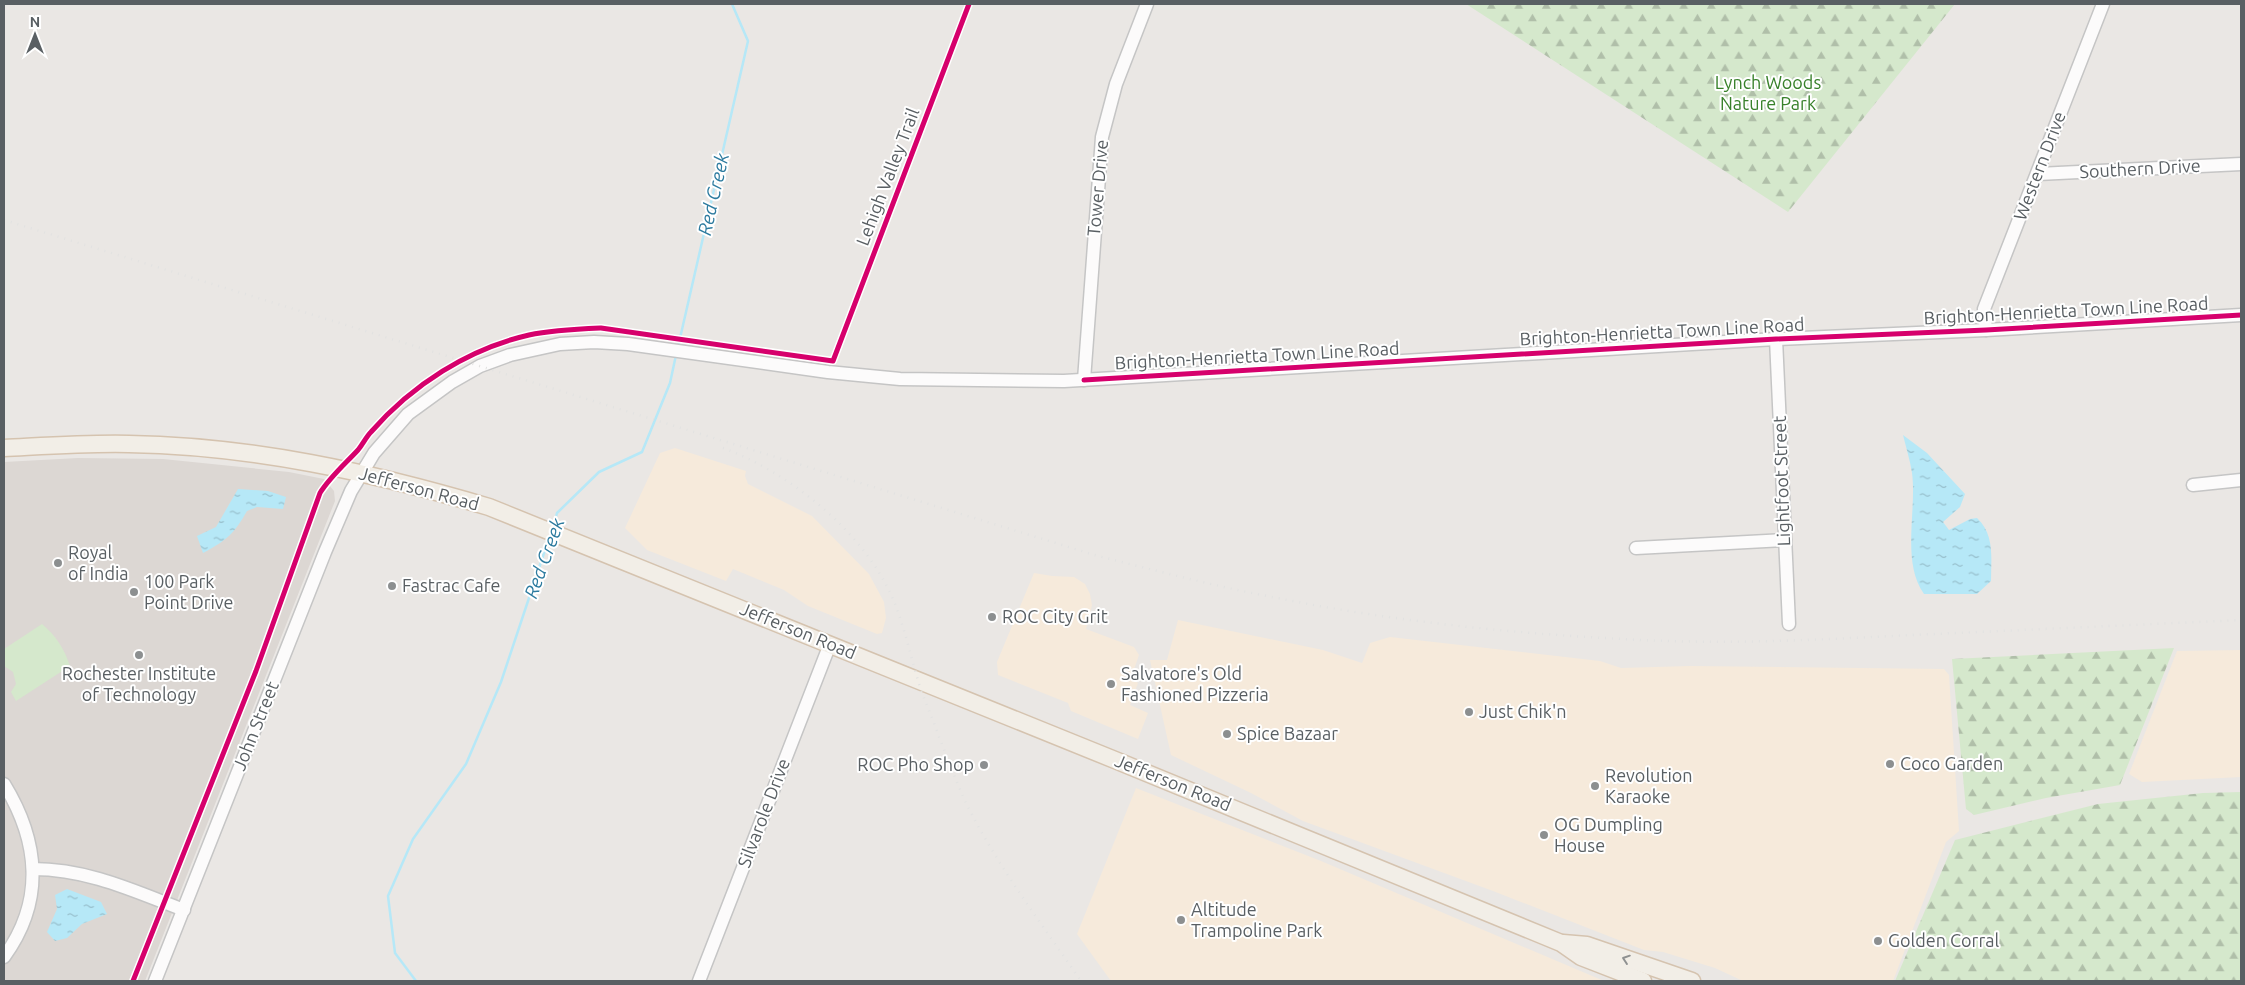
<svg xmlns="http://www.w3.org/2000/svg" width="2245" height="985" viewBox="0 0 2245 985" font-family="Ubuntu,sans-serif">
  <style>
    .commercial { fill: #f6eadb }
    .education { fill: #dcd7d3 }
    .green { fill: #d5e8cc }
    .forest { fill: url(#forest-firs) }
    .water { fill: url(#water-ripples) }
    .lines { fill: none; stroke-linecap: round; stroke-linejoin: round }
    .stream { stroke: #b6e8f7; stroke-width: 2.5 }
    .minor-casing { stroke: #c5c5c5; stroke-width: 15 }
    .major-casing { stroke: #d5c3af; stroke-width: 19 }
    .minor { stroke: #fcfbfb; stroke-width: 12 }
    .major { stroke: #f2eee7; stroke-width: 16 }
    .rail { stroke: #e2e2e1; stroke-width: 2.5; stroke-dasharray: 1 6; stroke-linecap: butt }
    .cycleway-casing { stroke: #fff; stroke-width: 8 }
    .cycleway { stroke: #d6006c; stroke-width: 5 }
    .oneway { stroke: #8f9191 }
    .poi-dot { fill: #8c8f90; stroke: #fff; stroke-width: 2 }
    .labels { text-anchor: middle; stroke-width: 4; stroke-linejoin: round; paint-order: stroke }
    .park-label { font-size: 18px; fill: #38812a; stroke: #fff }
    .street-label { font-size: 18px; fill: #595f63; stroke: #fff }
    .poi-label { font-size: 18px; fill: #595f63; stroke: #fff; text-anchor: start }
    .water-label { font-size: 19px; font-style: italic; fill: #2d7b9f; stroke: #fff }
  </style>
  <defs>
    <pattern id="forest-firs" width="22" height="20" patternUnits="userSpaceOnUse" patternTransform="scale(1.25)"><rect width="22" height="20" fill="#d5e8cc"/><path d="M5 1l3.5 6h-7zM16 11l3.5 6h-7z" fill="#b0bfa9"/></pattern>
    <pattern id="water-ripples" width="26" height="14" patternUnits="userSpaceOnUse" patternTransform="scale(1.25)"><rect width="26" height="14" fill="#b6e8f7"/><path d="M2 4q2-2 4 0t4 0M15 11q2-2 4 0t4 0" fill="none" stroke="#97bfcc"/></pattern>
  </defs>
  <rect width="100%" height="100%" fill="#eae7e4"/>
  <g class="commercial">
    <polygon points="675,448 746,471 745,476 748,484 812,516 869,574 884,602 886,618 882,633 877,634 808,606 784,590 733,569 726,581 647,550 625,528 660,453"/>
    <polygon points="1034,573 1052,576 1074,577 1085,584 1090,594 1092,605 1086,629 1134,647 1139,655 1131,678 1138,683 1130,705 1148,713 1138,739 1071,711 1068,703 998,675 997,662"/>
    <polygon points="1178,620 1323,650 1362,663 1370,643 1390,637 1600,661 1621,668 1690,666 1944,669 1949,675 1959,831 1946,842 1893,981 1743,981 1715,968 1663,952 1644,950 1493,891 1303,821 1251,793 1171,755 1150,660 1167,660"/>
    <polygon points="2241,650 2241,777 2142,782 2129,774 2177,651"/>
    <polygon points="1136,788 1321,861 1604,981 1111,981 1077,934"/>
  </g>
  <polygon class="education" points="78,458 163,459 289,472 324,479 334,491 335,501 145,981 4,981 4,462"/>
  <path class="green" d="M42 624C56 636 64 648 70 666L16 701 11 692 16 684 13 672 4 666V649Z"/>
  <g class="forest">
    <polygon points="1466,4 1955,4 1788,212"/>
    <polygon points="2174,648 2120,785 2046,798 1974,815 1966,809 1952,659"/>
    <polygon points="2241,792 2241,981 1895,981 1955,840 2098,804 2203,793"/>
  </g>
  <g class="water">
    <path d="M1903 435 1927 453 1965 494 1960 507 1943 522 1949 530 1970 519 1977 518C1995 535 1991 558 1991 581L1977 594H1924C1901 562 1917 510 1912 473 1910 460 1906 447 1903 435Z"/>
    <path d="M238 489 268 491 286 497 283 509 257 507 247 511C234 534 227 540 203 553L197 536 216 527Z"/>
    <polygon points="67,889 101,902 107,914 82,924 67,938 55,941 47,932 57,909 55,895"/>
  </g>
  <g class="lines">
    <g class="stream">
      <polyline points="678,347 748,41 732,4"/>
      <polyline points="553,527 557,513 599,472 642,452 670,383 676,355"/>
      <polyline points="416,981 395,953 388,896 413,839 466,764 501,682 549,538"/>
    </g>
    <defs>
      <g id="minor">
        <polyline points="2038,174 2241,164"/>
        <polyline points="1986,330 1984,309 2103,4"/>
        <polyline points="1776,339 1789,624"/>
        <polyline points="1084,380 1102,137 1116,84 1147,4"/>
        <polyline points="2193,485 2241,480"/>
        <polyline points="1636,548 1785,540"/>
        <path d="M4 784C39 841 45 901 4 957"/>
        <path d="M33 869C88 869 134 891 184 910"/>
        <polyline points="155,981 325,552 351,491 362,473 374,453 408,414 452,382 480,366 510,355 560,344 594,342 628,344 828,372 900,379 1064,381 1776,339 1986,330 2241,315"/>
        <polyline points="699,981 830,644"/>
      </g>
      <g id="major">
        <path d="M4 448C45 446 87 443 129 444 252 446 371 472 489 507L1115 760 1561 943 1581 957 1643 981"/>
        <polyline points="1563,943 1587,945 1692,981"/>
      </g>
    </defs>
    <use href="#minor" class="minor-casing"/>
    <use href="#major" class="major-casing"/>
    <use href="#minor" class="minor"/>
    <use href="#major" class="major"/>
    <g class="rail">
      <path d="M4 220 1098 556C1154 570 1210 585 1267 596 1384 620 1504 633 1623 639 1719 645 1816 640 1912 635 2022 630 2131 625 2241 620"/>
      <path d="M723 448C791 473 868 535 895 604 905 630 911 657 919 684 925 702 933 719 939 737 948 759 956 781 966 803 998 867 1041 923 1081 981"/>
    </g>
    <defs>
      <g id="cycleway">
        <polyline points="1084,380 1776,339 1986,330 2241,315"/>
        <path d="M133 981 256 671 320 493C330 477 345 464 358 450 363 444 366 437 371 432 412 385 468 349 529 335 552 330 577 329 601 328L833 361 969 4"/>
      </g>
    </defs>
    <use href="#cycleway" class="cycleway-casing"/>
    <use href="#cycleway" class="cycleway"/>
  </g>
  <defs><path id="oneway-chevron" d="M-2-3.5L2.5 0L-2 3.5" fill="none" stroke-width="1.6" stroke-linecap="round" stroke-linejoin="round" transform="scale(1.25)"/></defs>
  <use class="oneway" href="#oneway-chevron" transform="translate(1626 959) rotate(-161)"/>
  <g class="poi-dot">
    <circle cx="58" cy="563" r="5"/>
    <circle cx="392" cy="586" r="5"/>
    <circle cx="134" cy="592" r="5"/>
    <circle cx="992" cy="617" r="5"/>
    <circle cx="139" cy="655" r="5"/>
    <circle cx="1111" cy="684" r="5"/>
    <circle cx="1469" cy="712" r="5"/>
    <circle cx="1227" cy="734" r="5"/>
    <circle cx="1890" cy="764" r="5"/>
    <circle cx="984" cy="765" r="5"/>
    <circle cx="1595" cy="786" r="5"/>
    <circle cx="1544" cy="835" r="5"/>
    <circle cx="1181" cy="920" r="5"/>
    <circle cx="1878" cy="941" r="5"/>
  </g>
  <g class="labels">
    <g class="park-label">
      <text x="1768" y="89">Lynch Woods<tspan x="1768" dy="21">Nature Park</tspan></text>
    </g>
    <g class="street-label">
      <text transform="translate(2040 166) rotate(-69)" y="6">Western Drive</text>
      <text transform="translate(2140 169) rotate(-3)" y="6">Southern Drive</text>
      <text transform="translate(888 177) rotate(-69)" y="6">Lehigh Valley Trail</text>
      <text transform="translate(1098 188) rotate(-85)" y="6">Tower Drive</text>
      <text transform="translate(2066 311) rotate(-3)" y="6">Brighton-Henrietta Town Line Road</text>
      <text transform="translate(1662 332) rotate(-3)" y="6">Brighton-Henrietta Town Line Road</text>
      <text transform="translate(1257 356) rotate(-3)" y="6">Brighton-Henrietta Town Line Road</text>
      <text transform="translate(1782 481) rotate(-92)" y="6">Lightfoot Street</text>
      <text transform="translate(419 489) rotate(15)" y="6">Jefferson Road</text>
      <text transform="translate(798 631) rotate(22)" y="6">Jefferson Road</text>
      <text transform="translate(256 726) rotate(-68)" y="6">John Street</text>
      <text transform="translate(1173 783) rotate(22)" y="6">Jefferson Road</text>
      <text transform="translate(764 813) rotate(-69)" y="6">Silvarole Drive</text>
    </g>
    <g class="poi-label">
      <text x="68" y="559">Royal<tspan x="68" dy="21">of India</tspan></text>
      <text x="144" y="588">100 Park<tspan x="144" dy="21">Point Drive</tspan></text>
      <text x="402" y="592">Fastrac Cafe</text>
      <text x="1002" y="623">ROC City Grit</text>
      <text x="139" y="680" text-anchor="middle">Rochester Institute<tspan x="139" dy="21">of Technology</tspan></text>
      <text x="1121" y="680">Salvatore's Old<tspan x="1121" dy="21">Fashioned Pizzeria</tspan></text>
      <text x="1479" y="718">Just Chik'n</text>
      <text x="1237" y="740">Spice Bazaar</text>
      <text x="1900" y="770">Coco Garden</text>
      <text x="974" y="771" text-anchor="end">ROC Pho Shop</text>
      <text x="1605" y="782">Revolution<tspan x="1605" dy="21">Karaoke</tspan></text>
      <text x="1554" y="831">OG Dumpling<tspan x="1554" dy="21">House</tspan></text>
      <text x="1191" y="916">Altitude<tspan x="1191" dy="21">Trampoline Park</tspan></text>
      <text x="1888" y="947">Golden Corral</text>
    </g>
    <g class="water-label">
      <text transform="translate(713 194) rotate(-77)" y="7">Red Creek</text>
      <text transform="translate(544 558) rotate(-70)" y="7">Red Creek</text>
    </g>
  </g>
  <rect width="2245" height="985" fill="none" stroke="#595f63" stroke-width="10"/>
  <g transform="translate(35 35)" stroke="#ffffff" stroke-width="4" paint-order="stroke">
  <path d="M0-4L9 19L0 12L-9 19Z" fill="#595f63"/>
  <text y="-8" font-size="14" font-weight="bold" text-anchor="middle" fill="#595f63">N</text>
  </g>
</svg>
